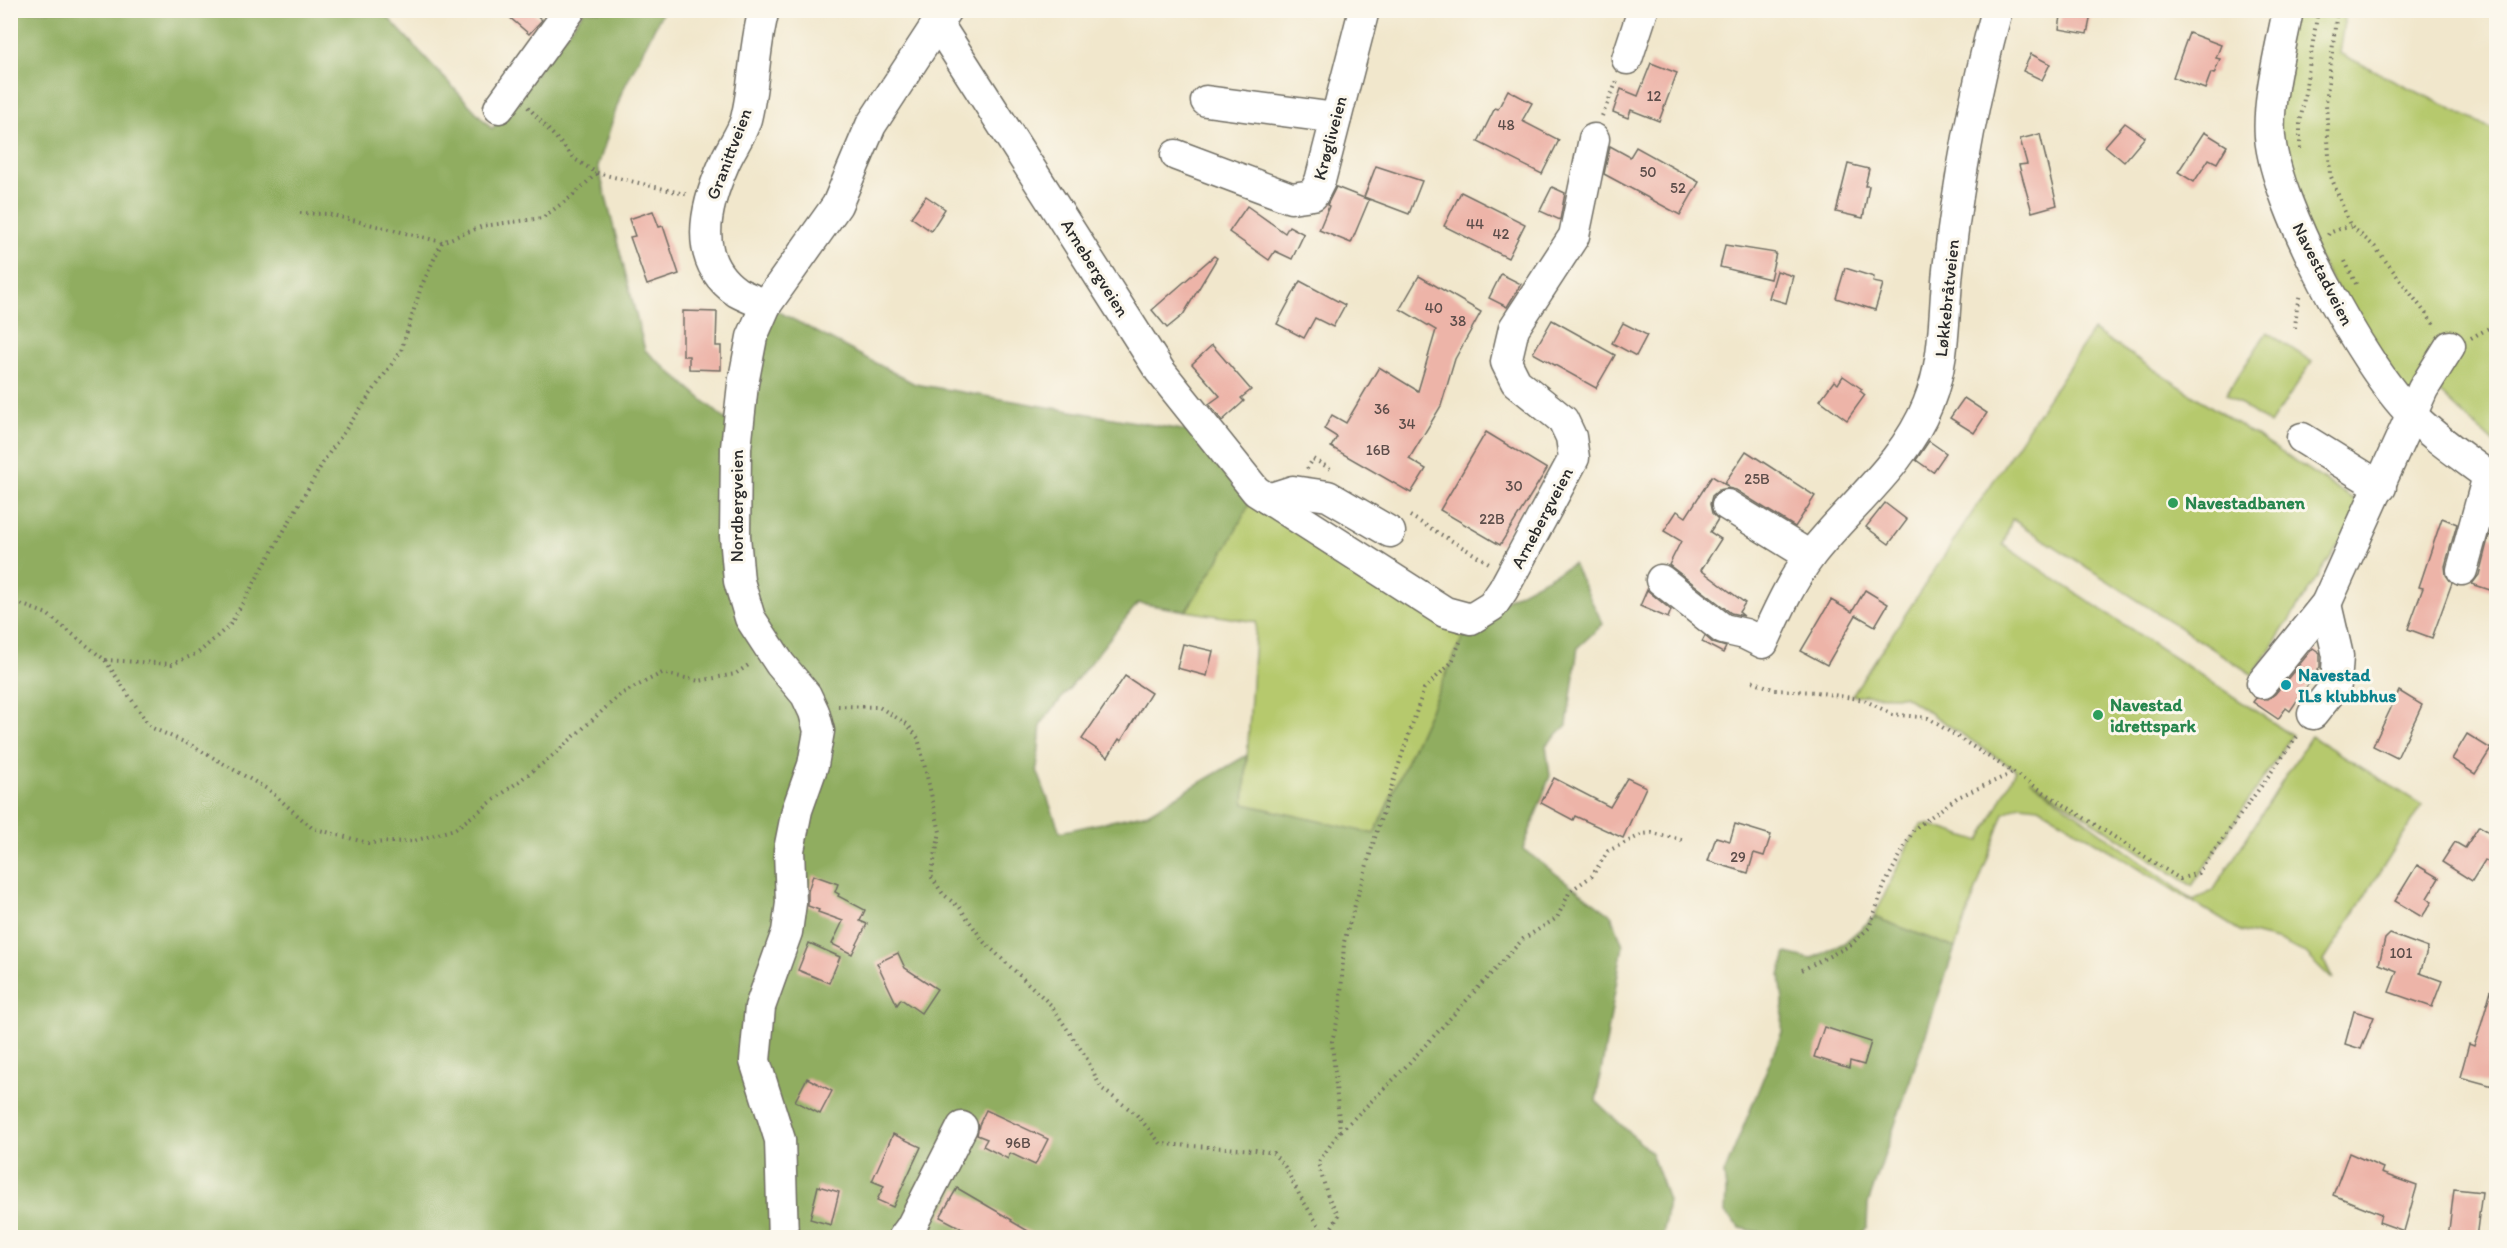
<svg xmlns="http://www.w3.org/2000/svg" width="2507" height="1248" viewBox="0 0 2507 1248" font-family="Itim,sans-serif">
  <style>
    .green { fill: #b6c96d; stroke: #707a4c; stroke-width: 1.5 }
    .forest { fill: #90ad60; stroke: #5e6c46; stroke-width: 1.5 }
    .building { fill: #edb4a8 }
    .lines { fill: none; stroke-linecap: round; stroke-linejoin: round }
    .minor-casing { stroke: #706d63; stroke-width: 33 }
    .path { stroke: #706d63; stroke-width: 4; stroke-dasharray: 1.5 4.5; stroke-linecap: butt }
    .minor { stroke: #fff; stroke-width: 30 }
    .leisure-dot { fill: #2e9e5b; stroke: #fbf7ec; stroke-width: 2 }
    .culture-dot { fill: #0f9aa8; stroke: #fbf7ec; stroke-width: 2 }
    .labels { text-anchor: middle; stroke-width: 6; stroke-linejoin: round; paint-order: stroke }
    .number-label { font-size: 15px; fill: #5c4d4a }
    .street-label { font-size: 18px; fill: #2b2b2b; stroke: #fbf7ec }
    .leisure-label { font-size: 18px; font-weight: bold; fill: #27864d; stroke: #fbf7ec; text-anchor: start }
    .culture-label { font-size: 18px; font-weight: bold; fill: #0d838f; stroke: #fbf7ec; text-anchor: start }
  </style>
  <rect width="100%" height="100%" fill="#fbf7ec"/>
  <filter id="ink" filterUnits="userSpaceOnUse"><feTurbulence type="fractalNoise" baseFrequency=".0167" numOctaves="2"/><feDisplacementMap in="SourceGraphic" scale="12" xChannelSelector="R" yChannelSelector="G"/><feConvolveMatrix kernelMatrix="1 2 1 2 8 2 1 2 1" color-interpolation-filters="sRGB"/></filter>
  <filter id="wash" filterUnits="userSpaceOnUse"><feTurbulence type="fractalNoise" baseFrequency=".008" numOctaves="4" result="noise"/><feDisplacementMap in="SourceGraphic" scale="24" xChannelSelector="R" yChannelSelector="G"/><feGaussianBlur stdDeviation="1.35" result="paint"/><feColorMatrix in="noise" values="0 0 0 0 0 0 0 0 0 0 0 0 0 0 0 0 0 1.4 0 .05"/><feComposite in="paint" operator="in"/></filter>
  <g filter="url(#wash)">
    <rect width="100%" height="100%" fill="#f1e7cc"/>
    <g class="green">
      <polygon points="2288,10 2346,11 2339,53 2496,131 2496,445 2436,389 2411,414 2294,217 2273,97"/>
      <polygon points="2093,330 2364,506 2253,675 2012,519 2003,545 2292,735 2192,886 2030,780 2193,900 2213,891 2311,736 2422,805 2324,961 2333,980 2305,953 2280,941 2240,931 2039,807 2020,805 2004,813 1955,948 1874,917 1909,843 1921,825 1928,824 1980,841 2016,770 1904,696 1852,695"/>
      <polygon points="2267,332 2312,362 2270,424 2226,394"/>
      <polygon points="1256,491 1471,619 1374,834 1244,804 1256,622 1186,611 1228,545"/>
    </g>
    <g class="forest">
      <polygon points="10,11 382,11 492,129 584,11 663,11 621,94 598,166 645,350 726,420 766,305 915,384 1211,435 1256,491 1228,545 1186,611 1138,603 1041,724 1037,770 1060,832 1148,813 1247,755 1244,804 1374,834 1471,619 1573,564 1603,624 1578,647 1567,725 1546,745 1550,776 1523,849 1612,916 1623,945 1596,1101 1651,1153 1668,1200 1663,1237 11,1237"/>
      <polygon points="1874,917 1955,948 1868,1204 1867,1227 1859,1237 1779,1237 1740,1228 1725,1213 1726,1190 1724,1174 1782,1032 1783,1001 1780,975 1786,953 1811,959 1844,943"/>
    </g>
    <g id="blocks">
      <g class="building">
        <polygon points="501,10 531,10 542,20 529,34"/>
        <polygon points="2062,10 2092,10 2087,34 2059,29"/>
        <polygon points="2189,33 2221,45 2216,58 2220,59 2214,74 2211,73 2205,89 2173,77"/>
        <polygon points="2031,54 2050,64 2042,80 2023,71"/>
        <polygon points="1651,63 1677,73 1659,121 1631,110 1628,118 1613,112 1621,89 1638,96"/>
        <polygon points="1508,90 1532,103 1522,121 1559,140 1542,174 1478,142 1495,108 1498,109"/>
        <polygon points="2125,123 2145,137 2124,162 2105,146"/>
        <polygon points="2204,132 2227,146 2217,163 2209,159 2194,182 2178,172"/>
        <polygon points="2040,134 2057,205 2032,212 2019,165 2027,164 2020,139"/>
        <polygon points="1610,146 1630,157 1636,147 1699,182 1680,215 1604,174"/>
        <polygon points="1848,164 1869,169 1865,186 1869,186 1863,218 1836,212"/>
        <polygon points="1376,166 1422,181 1409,214 1364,197"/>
        <polygon points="1336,187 1369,200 1351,243 1319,230 1329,206 1327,205"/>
        <polygon points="1552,187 1565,193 1560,220 1540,211"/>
        <polygon points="1461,192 1525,224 1508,258 1444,226"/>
        <polygon points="926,196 945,209 931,231 911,217"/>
        <polygon points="1247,206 1285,233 1289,226 1304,234 1292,259 1275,251 1269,260 1229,232"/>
        <polygon points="653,211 659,227 663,226 679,274 647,285 630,237 635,236 629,219"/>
        <polygon points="1725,245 1776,253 1770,279 1720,267"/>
        <polygon points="1214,256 1217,258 1183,315 1167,328 1152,310"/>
        <polygon points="1845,268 1874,277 1873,282 1883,284 1875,310 1836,298"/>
        <polygon points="1777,271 1793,276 1786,303 1769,298"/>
        <polygon points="1501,274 1521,284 1507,307 1489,298"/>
        <polygon points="1419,276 1481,312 1455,359 1441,406 1409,459 1426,469 1411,493 1331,447 1337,437 1324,429 1332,415 1346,423 1379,367 1418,391 1436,330 1400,309"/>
        <polygon points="1300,281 1345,305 1333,327 1315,318 1304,338 1277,324"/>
        <polygon points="683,311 717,312 716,346 721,346 721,370 689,369 689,356 683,356"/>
        <polygon points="1552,320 1615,355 1596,388 1533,353"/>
        <polygon points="1623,323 1647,335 1636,356 1612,343"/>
        <polygon points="1212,345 1251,390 1241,398 1244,401 1241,404 1222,421 1209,404 1220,396 1192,364"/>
        <polygon points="1843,376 1862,389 1860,391 1865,395 1847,420 1820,400 1834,381 1838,384"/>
        <polygon points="1964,398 1987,413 1974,433 1950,418"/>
        <polygon points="1486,432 1547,469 1500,545 1440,510"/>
        <polygon points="1929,441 1946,453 1933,472 1916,460"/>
        <polygon points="1746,451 1815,496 1795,527 1736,490 1728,488 1719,490 1712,496 1710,504 1712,513 1718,519 1710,532 1721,539 1701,570 1745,603 1739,612 1744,616 1731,613 1669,565 1681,541 1664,531 1677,511 1686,517 1712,476 1728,486 1724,484"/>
        <polygon points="1885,503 1907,520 1889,544 1866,527"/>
        <polygon points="2442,518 2457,524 2445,566 2446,575 2452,583 2432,638 2408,629 2423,588 2419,587"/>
        <polygon points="2489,535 2496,538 2496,592 2472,584 2479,575"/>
        <polygon points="1647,590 1671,610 1668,618 1640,606"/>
        <polygon points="1865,590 1888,604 1875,626 1856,615 1827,665 1801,651 1831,600 1852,612"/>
        <polygon points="1705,636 1713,643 1726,647 1723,653 1702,642"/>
        <polygon points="1183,644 1213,651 1207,676 1177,668"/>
        <polygon points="2313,648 2320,653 2320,667 2290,711 2286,708 2278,719 2253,702 2256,698 2268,699 2275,694"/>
        <polygon points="1125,676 1151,693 1121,741 1119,739 1108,757 1082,739"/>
        <polygon points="2399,691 2422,705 2397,758 2373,746"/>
        <polygon points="2467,734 2491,749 2475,774 2452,759"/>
        <polygon points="1554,778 1610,807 1627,778 1646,787 1623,838 1575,816 1573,820 1541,803"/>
        <polygon points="1735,824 1771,835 1764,856 1754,853 1748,873 1708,861 1716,837 1730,841"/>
        <polygon points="2479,826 2496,836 2496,868 2485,860 2472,881 2442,862 2455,842 2465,848"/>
        <polygon points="2417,865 2439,878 2427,898 2432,902 2422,917 2395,901"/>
        <polygon points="813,875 838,884 835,892 839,894 838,896 865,910 860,921 867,924 852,954 832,944 843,921 818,912 819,910 808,906 808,891"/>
        <polygon points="2390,934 2428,948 2420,973 2442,981 2432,1007 2389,992 2397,971 2379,964 2385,939"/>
        <polygon points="809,943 840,957 829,983 798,970"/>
        <polygon points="898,953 905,968 937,989 921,1013 901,999 897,1005 877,963"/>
        <polygon points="2491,990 2496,991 2496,1071 2493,1086 2460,1077 2469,1044 2474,1046 2480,1029"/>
        <polygon points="2354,1011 2374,1017 2361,1049 2345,1044"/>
        <polygon points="1824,1027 1871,1042 1864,1065 1850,1061 1849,1068 1814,1057"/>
        <polygon points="807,1078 832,1091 820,1114 795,1101"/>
        <polygon points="986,1110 1048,1139 1035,1165 1010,1153 1008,1159 983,1146 987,1139 977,1135 979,1125"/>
        <polygon points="893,1134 921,1147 893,1207 877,1200 884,1186 872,1181"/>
        <polygon points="2349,1153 2383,1168 2381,1173 2417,1186 2404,1231 2379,1222 2381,1214 2333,1195"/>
        <polygon points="818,1186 839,1192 831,1225 810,1219"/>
        <polygon points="957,1188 1012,1220 1011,1221 1040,1238 980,1238 940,1217"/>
        <polygon points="2454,1189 2482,1192 2476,1238 2448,1238"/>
      </g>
    </g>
  </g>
  <g filter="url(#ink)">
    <use href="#blocks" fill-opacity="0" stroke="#706d63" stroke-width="1.5"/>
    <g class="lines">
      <defs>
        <g id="minor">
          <path d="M764 10C754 45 755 83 746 119 742 134 730 149 724 164 705 207 691 260 737 292 746 297 757 301 766 305"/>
          <path d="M2288 10C2281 48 2267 99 2270 137 2276 206 2362 365 2411 414 2436 440 2468 460 2496 482"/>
          <polyline points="938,24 1160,371 1256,491 1445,612 1471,619 1492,606 1503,590 1574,458 1571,437 1563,420 1516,382 1506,362 1514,328 1574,236 1594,139"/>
          <polyline points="1627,59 1643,10"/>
          <polyline points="1206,101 1336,118"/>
          <polyline points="499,108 570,10"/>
          <polyline points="1176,155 1291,198 1313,195 1320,181 1364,10"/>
          <polyline points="2302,438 2381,487"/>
          <polyline points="1268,499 1293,491 1328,496 1390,532"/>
          <polyline points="1727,505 1810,556"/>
          <polyline points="2462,570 2488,476"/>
          <path d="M1661 580 1723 629 1745 634 1763 643C1777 613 1791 581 1811 555 1850 505 1904 465 1928 404 1946 359 1943 318 1948 270 1958 183 1974 95 1997 10"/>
          <polyline points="2262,683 2326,604 2423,389 2450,346"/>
          <polyline points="2313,714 2336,685 2338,656 2326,604"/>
          <polyline points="783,1238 780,1140 755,1061 760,1007 787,932 791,903 789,850 797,810 813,765 819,731 814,712 806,695 780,664 750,618 739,581 735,536 736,448 743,384 752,337 766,305 837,205 871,125 946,10"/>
          <polyline points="903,1238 911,1227 962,1127"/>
        </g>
      </defs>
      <use href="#minor" class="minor-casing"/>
      <g class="path">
        <polyline points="2337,10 2326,103 2330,174 2350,225 2375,247 2436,327"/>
        <polyline points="528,107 576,160 597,173 689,195"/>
        <polyline points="1602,116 1617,81"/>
        <polyline points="2300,149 2300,124 2318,10"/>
        <polyline points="300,213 328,214 442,242"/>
        <polyline points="2328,235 2329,233 2350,225"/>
        <polyline points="2345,261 2356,284"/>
        <polyline points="2295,328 2297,306 2300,294"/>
        <polyline points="2471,338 2496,324"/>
        <polyline points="1307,469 1313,459 1331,469"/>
        <polyline points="1410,516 1489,563"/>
        <polyline points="10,600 47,614 105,660 150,727 193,746 269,790 312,828 368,843 414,841 455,829 550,758 621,694 662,673 699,681 735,674 750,664"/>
        <polyline points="105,660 172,664 198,653 230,625 325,459 401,351 421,287 442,242 483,226 542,218 571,197 597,173"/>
        <polyline points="1753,681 1775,690 1816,692 1864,700 1892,714 1928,718 2180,879 2198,873 2299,734"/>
        <polyline points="838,706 879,707 907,724 918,738 940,832 931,876 943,894 960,908 984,942 1051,1005 1086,1057 1101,1088 1136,1114 1161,1144 1256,1150 1273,1153 1285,1167 1300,1196 1326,1237"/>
        <polyline points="1802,970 1849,946 1869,928 1884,886 1914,829 1958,797 2013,773"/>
        <polyline points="1341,1131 1397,1076 1523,939 1557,918 1570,891 1592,876 1608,851 1643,834 1652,833 1683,840"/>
        <polyline points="1326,1237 1339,1215 1328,1197 1318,1163 1340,1131 1332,1041 1340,1011 1344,942 1379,824 1424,689 1452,662 1460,642"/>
      </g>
      <use href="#minor" class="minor"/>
    </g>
  </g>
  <g class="leisure-dot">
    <circle cx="2173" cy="503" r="6"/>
    <circle cx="2098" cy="715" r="6"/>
  </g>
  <circle class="culture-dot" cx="2286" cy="685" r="6"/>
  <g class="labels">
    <g class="number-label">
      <text x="1654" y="101">12</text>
      <text x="1506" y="130">48</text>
      <text x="1648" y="177">50</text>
      <text x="1678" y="193">52</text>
      <text x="1475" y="229">44</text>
      <text x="1501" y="239">42</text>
      <text x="1434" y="313">40</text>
      <text x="1458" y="326">38</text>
      <text x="1382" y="414">36</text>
      <text x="1407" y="429">34</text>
      <text x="1378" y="455">16B</text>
      <text x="1757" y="484">25B</text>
      <text x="1514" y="491">30</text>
      <text x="1492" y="524">22B</text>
      <text x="1738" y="862">29</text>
      <text x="2401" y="958">101</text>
      <text x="1018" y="1148">96B</text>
    </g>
    <g class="street-label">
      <text transform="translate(1330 138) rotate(-75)" y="6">Krøgliveien</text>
      <text transform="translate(729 154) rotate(-69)" y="6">Granittveien</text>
      <text transform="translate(1095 268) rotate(58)" y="6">Arnebergveien</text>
      <text transform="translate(2323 274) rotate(63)" y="6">Navestadveien</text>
      <text transform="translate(1947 298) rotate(-84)" y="6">Løkkebråtveien</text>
      <text transform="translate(737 506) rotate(-90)" y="6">Nordbergveien</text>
      <text transform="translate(1542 518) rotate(-62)" y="6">Arnebergveien</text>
    </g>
    <g class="leisure-label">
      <text x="2185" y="509">Navestadbanen</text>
      <text x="2110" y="711">Navestad<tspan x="2110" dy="21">idrettspark</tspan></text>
    </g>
    <g class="culture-label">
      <text x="2298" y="681">Navestad<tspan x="2298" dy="21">ILs klubbhus</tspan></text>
    </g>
  </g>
  <rect width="2507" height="1248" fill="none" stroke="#fbf7ec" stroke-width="36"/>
</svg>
